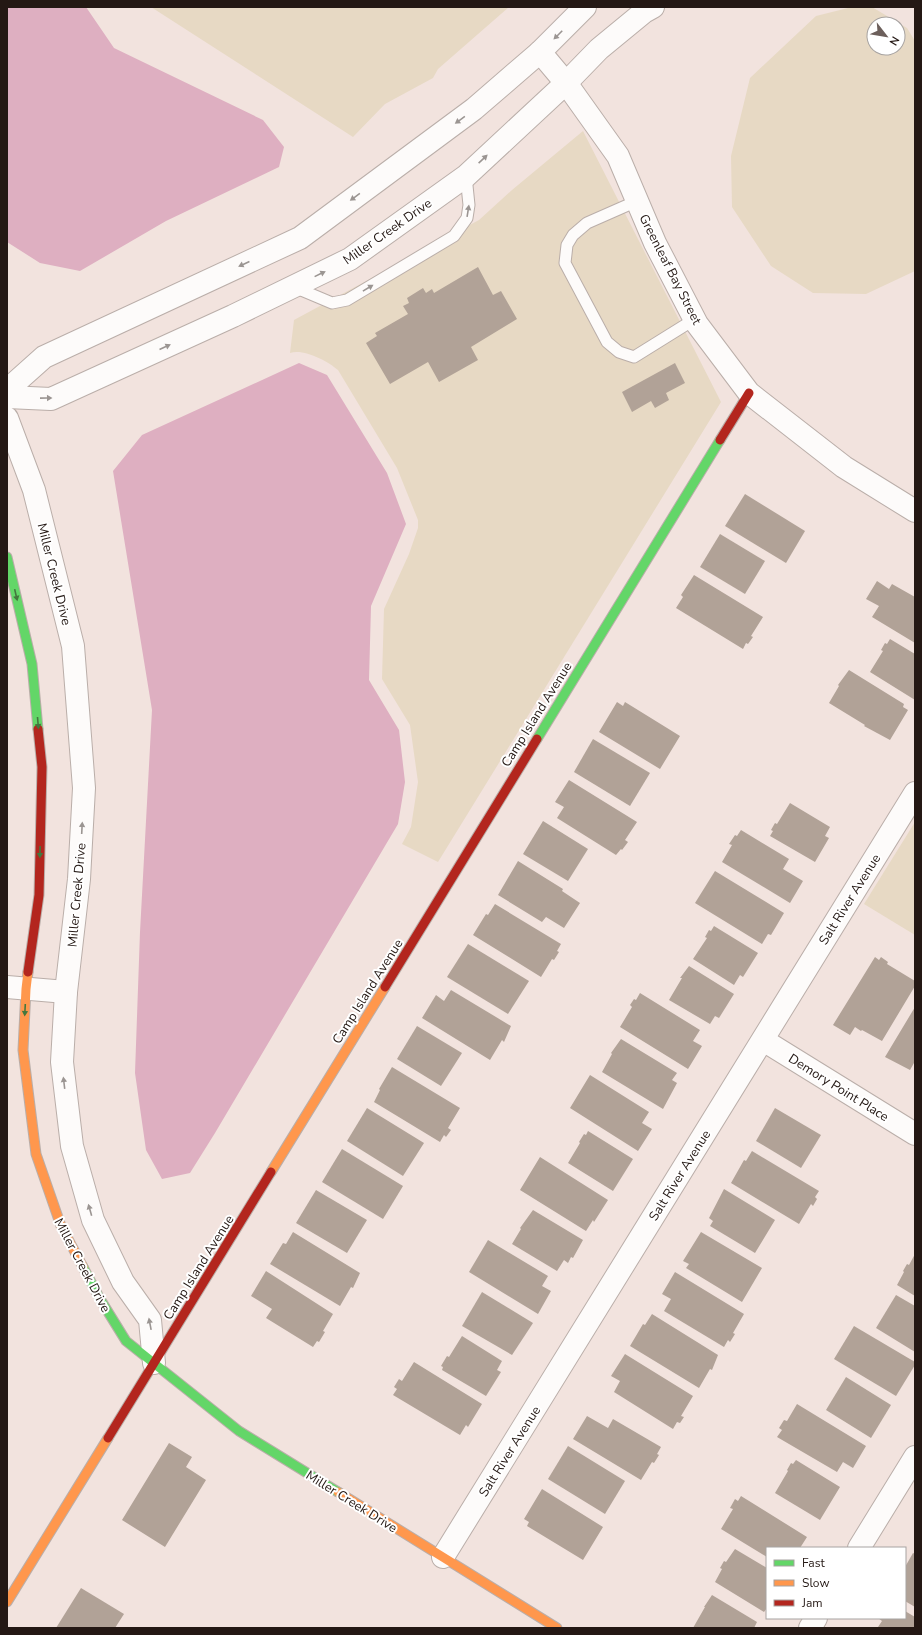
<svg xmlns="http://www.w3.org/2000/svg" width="922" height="1635" viewBox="0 0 922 1635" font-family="'Nunito Sans',sans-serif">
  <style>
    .green { fill: #e7d9c4; fill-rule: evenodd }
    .water { fill: #deafc1 }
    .building { fill: #b1a297 }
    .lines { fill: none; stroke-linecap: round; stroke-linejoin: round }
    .lane-casing { stroke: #baaea9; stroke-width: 13 }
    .street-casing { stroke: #baaea9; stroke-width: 24 }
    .fast-casing { stroke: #baaea9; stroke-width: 11 }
    .slow-casing { stroke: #baaea9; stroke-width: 11 }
    .jam-casing { stroke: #baaea9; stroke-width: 11 }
    .lane { stroke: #fdfbfa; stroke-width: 11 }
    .street { stroke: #fdfbfa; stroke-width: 22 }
    .fast { stroke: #63d668; stroke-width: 9 }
    .slow { stroke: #ff974d; stroke-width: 9 }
    .jam { stroke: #b3261e; stroke-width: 9 }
    .oneway { fill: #9b9592 }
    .oneway2 { fill: #44773e }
    .labels { text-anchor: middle; stroke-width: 4; stroke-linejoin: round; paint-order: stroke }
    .street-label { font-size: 13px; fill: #241814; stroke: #fff }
  </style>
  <rect width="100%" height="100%" fill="#f2e3de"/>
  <g class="green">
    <polygon points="151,7 509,7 438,69 433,78 385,104 353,137"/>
    <path d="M852 7H872L907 28 915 41V271L866 294 813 293 771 266 732 207 731 156 750 78 816 16ZM874 24H898V48H874Z"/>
    <path d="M583 131 721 402 438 862 402 844 411 827 418 782 410 725 382 679 384 609 409 554 418 528V520L397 468 338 370C328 361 303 348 290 353L294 320 479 220 512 190Z"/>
    <polygon points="915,822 915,935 864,904"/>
  </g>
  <g class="water">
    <polygon points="7,7 86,7 114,48 263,120 284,147 279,167 166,221 80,271 40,263 7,242"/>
    <polygon points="299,363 327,375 387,473 406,524 371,606 369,680 399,730 405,782 398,824 215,1133 190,1173 162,1179 146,1150 135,1073 140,932 152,710 113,471 142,435"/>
  </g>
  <g class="building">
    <polygon points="478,267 493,295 501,291 517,319 471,347 478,360 439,382 428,362 390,384 366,343 377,336 375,333 408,314 403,306 409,303 407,298 423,288 426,293 432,289 434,293"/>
    <polygon points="675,363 685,383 666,393 669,400 655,408 651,401 632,412 622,392"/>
    <polygon points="745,494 805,531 786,563 725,526"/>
    <polygon points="720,534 765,561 745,594 700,567"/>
    <polygon points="694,575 763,617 751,636 753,637 748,644 746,643 743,649 676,608 683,597 681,595"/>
    <polygon points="877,581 889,589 892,584 915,597 915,643 872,617 879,606 866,599"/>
    <polygon points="890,639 915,654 915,700 870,672 883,651 881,650 885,643 887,644"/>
    <polygon points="849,670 904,704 903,707 908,710 890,740 864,726 865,725 829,703 839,686 838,685"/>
    <polygon points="617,702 623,706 625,702 680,736 660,769 599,732"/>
    <polygon points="593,739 650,773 630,806 574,772"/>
    <polygon points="569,780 637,822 625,840 628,842 622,850 621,849 616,855 557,818 564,807 555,802"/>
    <polygon points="790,803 830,827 825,836 829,838 815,862 770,836 773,831 771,830 775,823 777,824"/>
    <polygon points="543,821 588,849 568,881 523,854"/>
    <polygon points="741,830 789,859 783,869 803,881 790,903 722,862 732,845 729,844 735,835 737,836"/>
    <polygon points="518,861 563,889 562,891 580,903 564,928 546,917 542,922 498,895"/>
    <polygon points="715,871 784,913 771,935 768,934 762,944 695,903"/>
    <polygon points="495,904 561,944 557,951 559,952 554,960 552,959 541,977 473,935 486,914 488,915"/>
    <polygon points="714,926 758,953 743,977 740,975 734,985 693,959 707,938 705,937 709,930 711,931"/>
    <polygon points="468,944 529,981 508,1014 447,977"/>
    <polygon points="875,957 879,960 881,957 888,962 887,964 915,981 915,986 882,1041 862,1030 861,1031 855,1027 850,1035 833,1025"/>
    <polygon points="689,966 734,994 719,1018 715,1016 710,1024 669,1000 682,978 680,978"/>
    <polygon points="451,990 511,1026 504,1042 502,1040 490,1060 422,1018 436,995 444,1001"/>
    <polygon points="640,993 700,1030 693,1041 702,1046 688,1069 620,1027 632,1007 630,1005 634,999 636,1000"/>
    <polygon points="915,1007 915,1064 914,1063 910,1070 885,1057"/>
    <polygon points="417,1026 462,1053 441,1086 397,1059"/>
    <polygon points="621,1039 677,1073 672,1080 677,1083 663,1109 602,1072 612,1054 611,1053"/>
    <polygon points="392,1067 460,1108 448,1128 451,1130 446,1137 444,1135 440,1142 374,1102 380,1090 379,1089"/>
    <polygon points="590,1075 649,1112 642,1123 652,1129 638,1151 570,1108"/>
    <polygon points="367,1108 424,1143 403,1176 347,1141"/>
    <polygon points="775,1108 821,1135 801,1168 756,1141"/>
    <polygon points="588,1131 633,1159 613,1191 568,1163 580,1143 579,1142 584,1134 586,1135"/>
    <polygon points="342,1149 403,1186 383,1219 322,1182"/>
    <polygon points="752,1151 819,1191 815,1197 817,1199 813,1206 811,1204 799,1224 731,1183 744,1160 746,1161"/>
    <polygon points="540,1157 608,1200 594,1222 593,1220 586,1231 520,1190"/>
    <polygon points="724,1189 775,1220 755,1253 710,1226 713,1221 709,1218"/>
    <polygon points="316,1190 367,1220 347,1253 296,1223"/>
    <polygon points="533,1210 583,1240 573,1258 571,1257 568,1263 564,1260 557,1271 512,1244 521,1229 520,1228"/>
    <polygon points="293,1232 360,1273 353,1288 351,1287 340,1306 270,1264 283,1243 286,1244"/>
    <polygon points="701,1232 762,1268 742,1302 686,1268 689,1264 683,1261"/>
    <polygon points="488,1240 548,1276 542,1286 551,1291 538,1314 469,1272"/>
    <polygon points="915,1254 915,1296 897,1285 904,1272 903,1271 907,1264 909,1265"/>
    <polygon points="266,1271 333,1314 323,1331 325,1332 319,1342 317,1341 313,1347 266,1318 272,1309 251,1296"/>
    <polygon points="675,1272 744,1314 733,1333 735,1334 730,1342 728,1340 724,1347 664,1311 671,1299 662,1294"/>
    <polygon points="482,1292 533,1323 512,1355 462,1326"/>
    <polygon points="896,1295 915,1306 915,1352 876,1328"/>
    <polygon points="652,1314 718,1355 712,1370 710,1369 699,1388 630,1346 643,1324 645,1325"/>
    <polygon points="854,1326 915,1362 915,1365 896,1396 834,1359"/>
    <polygon points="462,1336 502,1361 497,1370 501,1372 486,1396 442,1370 443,1367 441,1366 447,1356 449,1357"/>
    <polygon points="625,1354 693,1396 681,1416 684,1417 680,1423 677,1422 673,1429 614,1392 620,1381 611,1376"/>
    <polygon points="414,1362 482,1404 468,1427 466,1425 460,1435 393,1395 397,1389 394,1387 399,1379 402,1381"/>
    <polygon points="846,1377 891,1405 871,1438 826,1410"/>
    <polygon points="797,1404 866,1446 853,1468 843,1462 837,1472 777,1437 782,1430 779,1428 784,1420 787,1421"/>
    <polygon points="587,1416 608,1428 613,1419 661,1447 657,1454 659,1455 654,1463 652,1462 641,1480 573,1439"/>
    <polygon points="169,1443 192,1457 186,1467 206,1480 165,1547 122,1520"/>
    <polygon points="568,1446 625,1481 605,1514 548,1479"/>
    <polygon points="796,1460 840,1487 820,1520 775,1493 788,1471 787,1470 791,1463 793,1464"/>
    <polygon points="542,1489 603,1527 583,1560 527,1526 529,1522 524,1519"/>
    <polygon points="741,1496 807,1537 800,1548 767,1548 767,1557 721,1529 733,1509 730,1508 735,1499 738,1501"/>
    <polygon points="735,1549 767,1568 767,1608 764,1612 715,1582 722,1569 720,1568 724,1561 726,1562"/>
    <polygon points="913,1553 915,1554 915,1607 905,1601 905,1567"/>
    <polygon points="81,1588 124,1614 115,1628 56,1628"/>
    <polygon points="712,1595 757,1622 754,1628 693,1628 705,1607 704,1607"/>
    <polygon points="905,1611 915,1617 915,1628 878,1627 882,1621 878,1618 905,1618"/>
  </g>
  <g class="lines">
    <defs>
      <g id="lane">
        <polyline points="637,201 587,223 573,235 567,245 565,263 607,342 619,352 634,357 695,319"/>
        <polyline points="294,287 332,303 347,300 454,236 467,218 469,205 466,176"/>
      </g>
      <g id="street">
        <polyline points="540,52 566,83 618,156 655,243 697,324 749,393 844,467 915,511"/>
        <polyline points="7,390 44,357 300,238 474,109 540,52 585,7"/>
        <polyline points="7,397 51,399 233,316 350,259 466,176 566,83 599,49 644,12 653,7"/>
        <polyline points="7,418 34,490 73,646 84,788 79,879 66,992 62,1062 72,1146 93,1220 123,1282 150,1320 154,1363"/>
        <polyline points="7,987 66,992"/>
        <polyline points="763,1040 915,1134"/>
        <polyline points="859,1548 915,1457"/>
        <polyline points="443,1557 915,793"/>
        <polyline points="810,1628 816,1618"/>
      </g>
      <g id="fast">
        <polyline points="7,557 32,664 38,729"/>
        <polyline points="537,739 720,440"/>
        <polyline points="83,1267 100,1299 126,1341 239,1431 338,1492"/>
      </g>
      <g id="slow">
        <polyline points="28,972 26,989 23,1050 36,1154 61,1226 83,1267"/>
        <polyline points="271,1172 385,987"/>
        <polyline points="338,1492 557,1628"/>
        <polyline points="7,1602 108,1438"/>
      </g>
      <g id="jam">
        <polyline points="720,440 749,393"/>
        <polyline points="28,972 39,895 42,767 38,729"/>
        <polyline points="385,987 537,739"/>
        <polyline points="108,1438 271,1172"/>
      </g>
    </defs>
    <use href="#lane" class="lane-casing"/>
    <use href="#street" class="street-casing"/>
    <use href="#fast" class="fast-casing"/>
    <use href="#slow" class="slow-casing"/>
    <use href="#jam" class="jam-casing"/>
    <use href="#lane" class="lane"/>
    <use href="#street" class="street"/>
    <use href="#fast" class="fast"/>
    <use href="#slow" class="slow"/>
    <use href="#jam" class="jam"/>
  </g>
  <defs><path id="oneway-solid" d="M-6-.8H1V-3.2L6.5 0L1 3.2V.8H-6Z"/></defs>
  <g class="oneway">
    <use href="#oneway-solid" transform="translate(558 35) rotate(135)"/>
    <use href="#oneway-solid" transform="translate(460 120) rotate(144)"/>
    <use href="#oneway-solid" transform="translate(483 159) rotate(-43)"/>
    <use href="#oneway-solid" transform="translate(355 197) rotate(144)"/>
    <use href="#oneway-solid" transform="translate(468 211) rotate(-81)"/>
    <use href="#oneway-solid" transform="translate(244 264) rotate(155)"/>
    <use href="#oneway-solid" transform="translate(320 274) rotate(-26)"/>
    <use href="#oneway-solid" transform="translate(368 288) rotate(-31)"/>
    <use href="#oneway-solid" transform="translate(165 347) rotate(-24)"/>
    <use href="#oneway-solid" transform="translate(46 398) rotate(-1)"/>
    <use href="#oneway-solid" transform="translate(82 828) rotate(-87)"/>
    <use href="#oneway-solid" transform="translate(64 1083) rotate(-97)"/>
    <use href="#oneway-solid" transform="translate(90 1210) rotate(-106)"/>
    <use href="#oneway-solid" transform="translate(150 1324) rotate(-101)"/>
  </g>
  <g class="oneway2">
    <use href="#oneway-solid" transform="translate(16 595) rotate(77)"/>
    <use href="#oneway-solid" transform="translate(38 723) rotate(85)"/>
    <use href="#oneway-solid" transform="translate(40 852) rotate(91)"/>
    <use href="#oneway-solid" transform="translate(25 1010) rotate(93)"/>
  </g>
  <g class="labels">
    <g class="street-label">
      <text transform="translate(387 231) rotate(-35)" y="5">Miller Creek Drive</text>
      <text transform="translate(671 269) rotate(63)" y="5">Greenleaf Bay Street</text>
      <text transform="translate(55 574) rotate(76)" y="5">Miller Creek Drive</text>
      <text transform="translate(536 714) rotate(-58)" y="5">Camp Island Avenue</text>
      <text transform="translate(76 895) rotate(-85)" y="5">Miller Creek Drive</text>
      <text transform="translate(849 899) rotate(-58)" y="5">Salt River Avenue</text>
      <text transform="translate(367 991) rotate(-58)" y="5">Camp Island Avenue</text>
      <text transform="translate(839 1087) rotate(32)" y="5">Demory Point Place</text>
      <text transform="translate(679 1175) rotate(-58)" y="5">Salt River Avenue</text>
      <text transform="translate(83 1265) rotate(62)" y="5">Miller Creek Drive</text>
      <text transform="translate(198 1267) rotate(-58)" y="5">Camp Island Avenue</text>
      <text transform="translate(509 1451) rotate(-58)" y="5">Salt River Avenue</text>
      <text transform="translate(352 1501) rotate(32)" y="5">Miller Creek Drive</text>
    </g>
  </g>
  <rect width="922" height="1635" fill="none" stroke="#241814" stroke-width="16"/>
  <rect x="766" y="1547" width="140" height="72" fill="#ffffff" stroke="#a7a3a1"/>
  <rect x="774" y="1560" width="20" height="6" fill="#63d668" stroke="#a7a3a1"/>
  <text x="802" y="1567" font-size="12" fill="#241814">Fast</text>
  <rect x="774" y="1580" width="20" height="6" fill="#ff974d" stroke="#a7a3a1"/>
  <text x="802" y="1587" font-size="12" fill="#241814">Slow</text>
  <rect x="774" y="1600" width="20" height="6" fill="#b3261e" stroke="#a7a3a1"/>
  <text x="802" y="1607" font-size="12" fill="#241814">Jam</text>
  <g transform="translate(886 36) rotate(121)"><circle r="19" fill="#ffffff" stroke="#a7a3a1"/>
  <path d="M0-3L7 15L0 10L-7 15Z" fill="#6c5f5b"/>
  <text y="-6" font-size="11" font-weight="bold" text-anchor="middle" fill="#241814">N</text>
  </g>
</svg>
